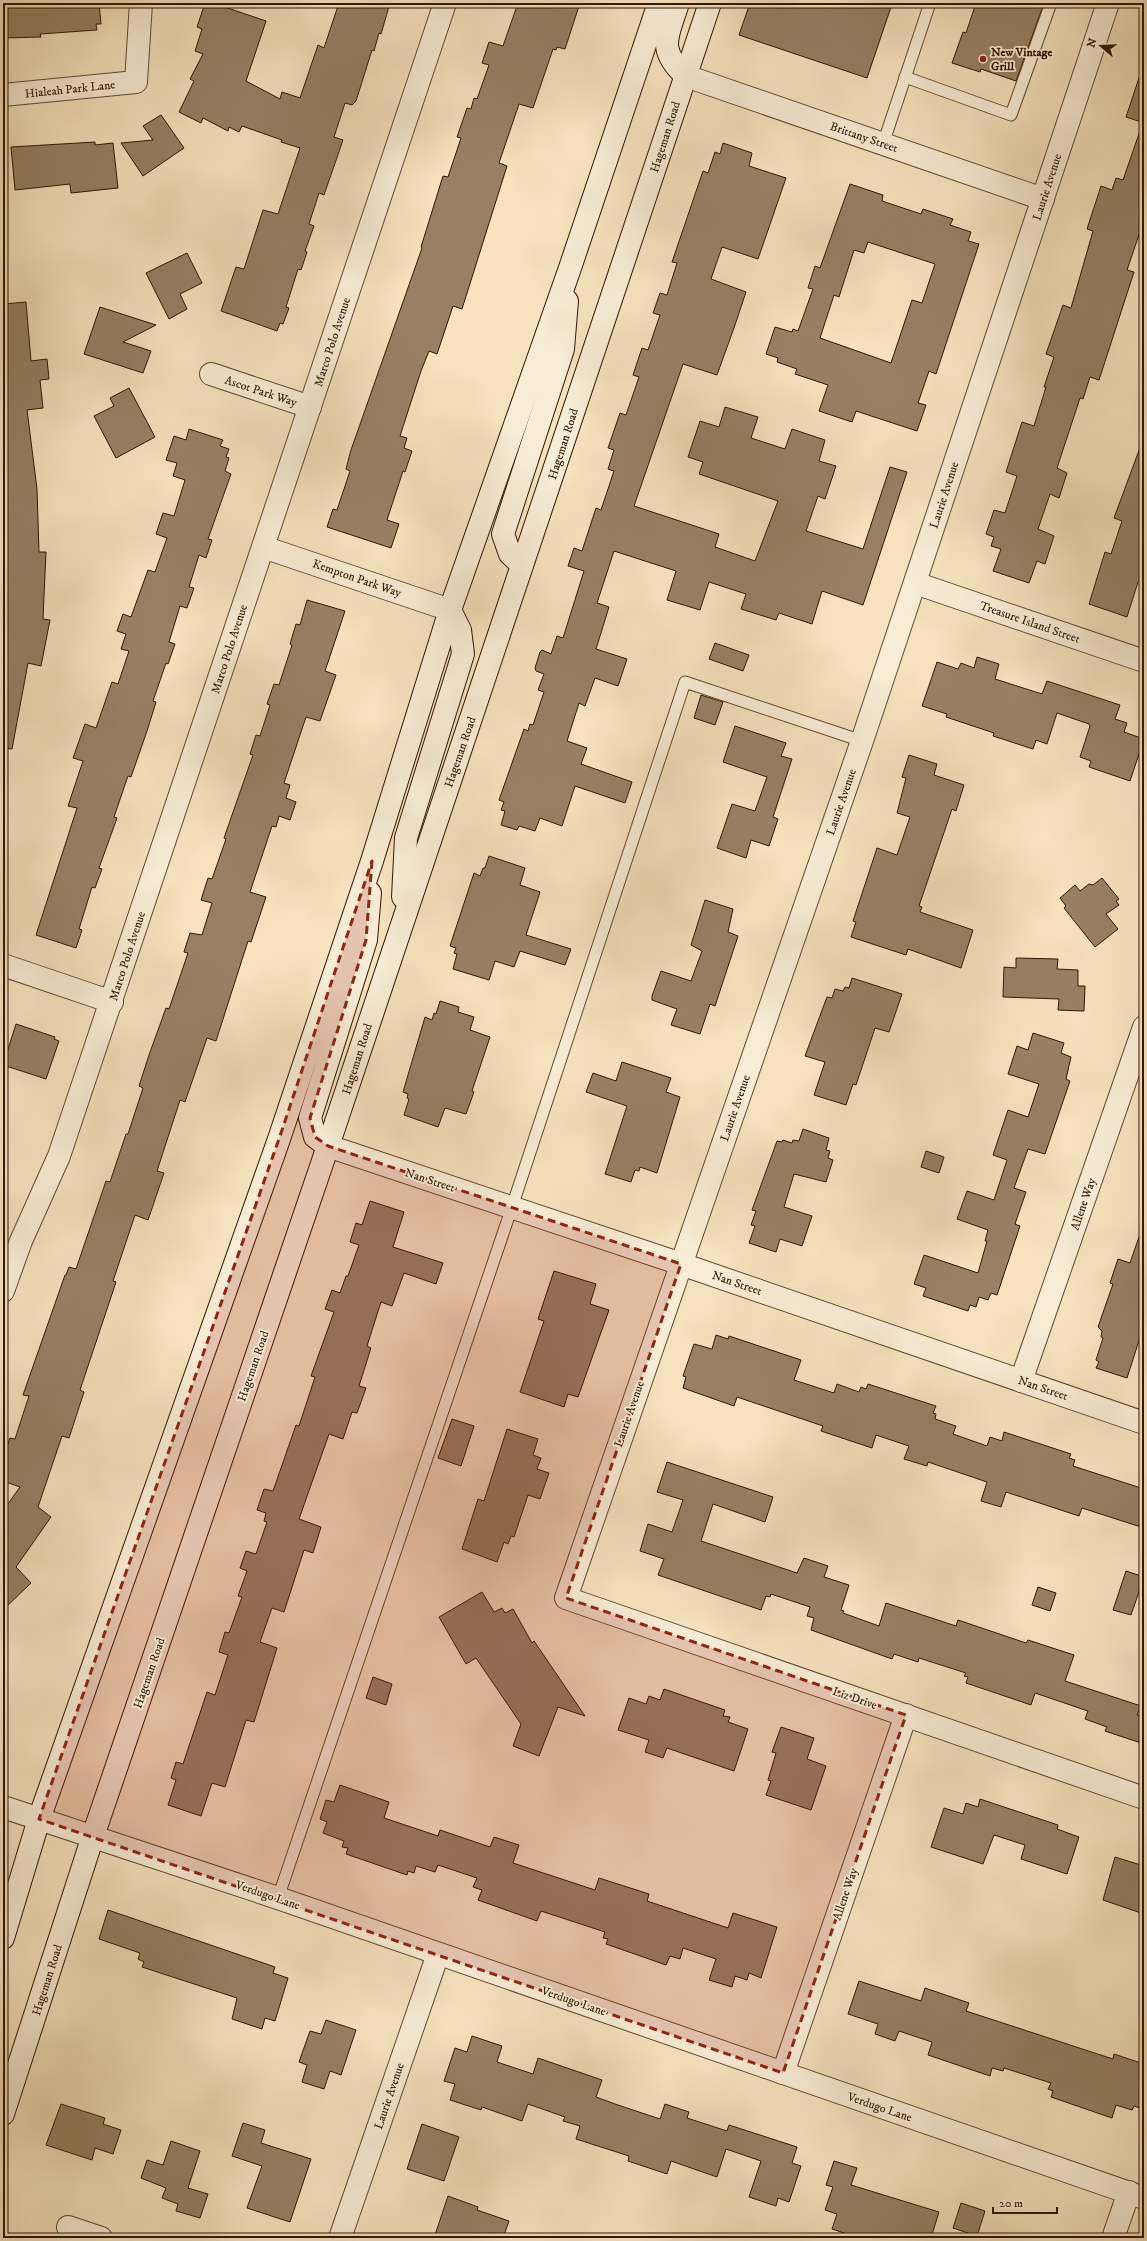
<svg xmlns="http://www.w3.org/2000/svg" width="1147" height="2241" viewBox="0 0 1147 2241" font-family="'IM FELL DW Pica',serif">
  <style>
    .building { fill: #978164; stroke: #301703; fill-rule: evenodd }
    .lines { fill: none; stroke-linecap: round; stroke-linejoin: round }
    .service-casing { stroke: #624a32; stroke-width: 13 }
    .minor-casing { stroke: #624a32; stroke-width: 24 }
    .tertiary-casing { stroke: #624a32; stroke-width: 24 }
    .secondary-casing { stroke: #301703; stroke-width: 24 }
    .service { stroke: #f9ecd5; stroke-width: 11 }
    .minor { stroke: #f9ecd5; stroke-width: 22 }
    .tertiary { stroke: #f9ecd5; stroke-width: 22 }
    .secondary { stroke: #f9ecd5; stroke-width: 22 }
    .marked { fill: #8f2418; fill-opacity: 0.2; stroke: #8f2418; stroke-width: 3; stroke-dasharray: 8 5; stroke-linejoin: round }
    .poi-dot { fill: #8f2418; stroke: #f9ecd5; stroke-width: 1.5 }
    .labels { text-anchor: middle; stroke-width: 3.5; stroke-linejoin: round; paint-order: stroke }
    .poi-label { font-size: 12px; font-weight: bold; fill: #301703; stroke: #f9ecd5; text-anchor: start }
    .street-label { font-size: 12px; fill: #301703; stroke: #f9ecd5 }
  </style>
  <rect width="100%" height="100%" fill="#f6e2be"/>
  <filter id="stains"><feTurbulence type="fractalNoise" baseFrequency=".005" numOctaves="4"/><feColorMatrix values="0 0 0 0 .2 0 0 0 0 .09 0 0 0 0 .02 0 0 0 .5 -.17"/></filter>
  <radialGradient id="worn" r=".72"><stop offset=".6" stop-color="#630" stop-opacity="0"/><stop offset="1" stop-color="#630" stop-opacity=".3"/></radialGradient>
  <g class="building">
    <polygon points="3,3 99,3 101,24 96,24 97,30 40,34 41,37 3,38"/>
    <polygon points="205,3 213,3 266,21 246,81 280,99 282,92 300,98 318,45 324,48 339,3 390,3 381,34 379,33 374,51 372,50 356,101 352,105 345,103 334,137 343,140 324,195 319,193 309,224 314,226 305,251 307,252 301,270 298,269 286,307 289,308 283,324 280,323 277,331 221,311 236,267 244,269 263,210 278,214 300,148 281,142 282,140 242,126 239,132 229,127 228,131 203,118 201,123 179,112 194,81 190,79 203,54 195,51 202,29 197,27"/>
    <polygon points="518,3 580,3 565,49 557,47 556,50 553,49 533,108 519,104 499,163 507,166 462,309 453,306 437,354 429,351 421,371 400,436 407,438 404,448 412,451 405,472 403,471 387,520 399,524 391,548 327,527 333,509 337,510 350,471 346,469 351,450 422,248 421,247 443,176 448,177 461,138 457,137 467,108 471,109 474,98 477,99 489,65 482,63 489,42 503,46"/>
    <polygon points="750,3 890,3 888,6 891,7 867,78 739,35"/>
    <polygon points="976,3 1044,3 1016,81 981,69 980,72 952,63 963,32 966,33"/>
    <polygon points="1141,72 1144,72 1144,123 1126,117"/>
    <polygon points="161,115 184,148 143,176 121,143 153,140 143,126"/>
    <polygon points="1141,128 1144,128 1144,220 1127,270 1134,272 1099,380 1090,377 1083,399 1080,398 1057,468 1067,473 1059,498 1050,494 1038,529 1054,536 1045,564 1037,561 1029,583 993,571 1001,549 991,546 994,537 986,534 994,510 1005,513 1017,476 1006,472 1022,422 1034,426 1046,387 1044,387 1054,357 1046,354 1063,305 1071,308 1093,231 1087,229 1101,186 1112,190 1116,178 1123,180"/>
    <polygon points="95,142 95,145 113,143 118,188 71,193 70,184 15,190 11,147"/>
    <polygon points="723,143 752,153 749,166 786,178 758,259 722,247 711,279 746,292 735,325 717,375 683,364 634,506 719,534 715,547 755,561 778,501 699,474 703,462 688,457 700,421 719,427 725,407 758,417 751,438 785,449 792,429 825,440 819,461 836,466 825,499 818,496 806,531 863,549 890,467 907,472 863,605 822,591 812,624 779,613 776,620 741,609 746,594 709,582 700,610 667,600 676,571 614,551 597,603 609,607 596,649 627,659 618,686 595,678 585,706 579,703 567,741 587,748 581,764 632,782 625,803 575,786 562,826 540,818 535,831 519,826 517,830 501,825 505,811 501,810 504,802 499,800 524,729 528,731 530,724 533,725 544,692 538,690 544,674 536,671 535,668 540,652 542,650 551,654 557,636 563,638 584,571 568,566 574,548 582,551 596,508 601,510 614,471 608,469 614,450 608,448 620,413 626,415 639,377 633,375 642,348 648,350 660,315 653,313 660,293 667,295 677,263 672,262 703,171 708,173 715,152 720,154"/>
    <path d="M850 184 883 195 882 201 921 214 923 209 953 219 950 225 971 232 968 241 979 244 936 374 929 371 918 403 926 405 917 431 856 411 852 422 819 411 828 385 795 374 797 369 777 362 778 358 766 354 775 327 792 332 793 329 798 331 813 289 808 288 815 266 820 268ZM868 242 935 264 922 303 912 300 891 363 820 338 834 295 839 297 854 250 864 253Z"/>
    <polygon points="187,253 202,283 180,294 187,309 169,319 146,273"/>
    <polygon points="26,302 31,361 47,359 49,379 40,380 43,408 27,410 37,489 39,552 46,552 43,619 50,620 41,666 28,663 12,749 3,748 3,304"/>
    <polygon points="100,307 156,325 123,342 151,351 143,373 84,354"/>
    <polygon points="129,388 155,437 116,458 94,416 114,406 110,398"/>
    <polygon points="189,429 223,440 220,446 229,449 226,457 229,458 225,471 231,474 208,539 212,540 206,558 199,555 189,587 194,588 187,608 180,606 169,642 175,644 168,664 166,663 153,701 156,702 147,731 131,777 128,776 114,817 117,818 99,868 102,869 95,888 92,887 79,929 82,930 76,948 36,935 77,808 68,806 83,761 73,758 85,724 96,728 112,682 118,684 129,651 121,649 126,634 117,631 123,614 131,617 148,570 155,572 167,538 156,534 163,513 174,516 185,480 173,476 177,463 166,460 174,436 186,440"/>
    <polygon points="1141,445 1144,445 1144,584 1138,582 1127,617 1089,604 1105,552 1111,554 1122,521 1114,518"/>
    <polygon points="307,600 345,611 325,671 336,675 320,721 306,717 284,783 290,785 286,798 296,802 290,820 279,816 276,827 272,826 250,892 266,897 251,942 248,941 216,1041 207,1038 185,1102 180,1100 157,1171 164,1173 148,1220 135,1215 113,1281 116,1282 80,1390 84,1392 69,1438 62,1436 38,1507 51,1517 16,1567 31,1583 3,1610 3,1511 20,1487 3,1481 3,1458 10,1438 15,1439 29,1396 23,1395 65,1275 66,1275 69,1267 76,1269 106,1181 110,1182 126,1134 128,1134 143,1088 139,1086 149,1055 166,1008 169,1009 188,953 184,952 190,933 202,935 212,903 201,900 208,878 212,879 226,839 224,838 253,755 250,754 256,735 260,736 270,705 267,704 274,684 279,685 292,645 290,644 296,624 300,625"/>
    <polygon points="715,643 749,655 743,671 709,659"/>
    <polygon points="977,657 999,664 995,679 1042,694 1047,681 1120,705 1115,719 1127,723 1124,732 1144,739 1130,781 1089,767 1091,761 1080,757 1090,726 1089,724 1057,713 1047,744 1036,740 1033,749 993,736 994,733 946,717 947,714 922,706 937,662 958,669 961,663 974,668"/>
    <polygon points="701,695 723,702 715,725 694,718"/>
    <polygon points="735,726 786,743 781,756 792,759 773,817 778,819 769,846 751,840 746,858 717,848 732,804 755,811 767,777 723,762"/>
    <polygon points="909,755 937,764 934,775 964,785 956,811 952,809 919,906 922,907 920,912 973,930 961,968 908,949 906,955 851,937 856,922 853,921 877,848 897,855 910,817 897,813 906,778 902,777"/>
    <polygon points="489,856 525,868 520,885 540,892 526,935 571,949 565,965 520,951 514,967 495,961 489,980 453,969 457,954 454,953 456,948 450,946 474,873 480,876 483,868 485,868"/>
    <polygon points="1102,878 1119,899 1116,901 1119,905 1106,914 1118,929 1095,947 1064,908 1066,906 1060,898 1075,885 1080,891 1089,884 1093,885"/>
    <polygon points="705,900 733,909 728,932 738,936 715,1006 710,1004 700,1034 671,1025 677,1009 652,1000 652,996 661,971 691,981 702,951 691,945"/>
    <polygon points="1016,958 1058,959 1057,969 1078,970 1078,986 1085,986 1084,1011 1058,1010 1059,999 1003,997 1004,967 1016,968"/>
    <polygon points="852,978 902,994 889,1032 875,1028 856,1085 853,1084 846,1105 814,1095 825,1062 805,1056 827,997 832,998 835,989 843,991 845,987 849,988"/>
    <polygon points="440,1001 459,1007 458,1012 474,1017 470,1030 490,1037 472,1091 474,1092 466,1114 445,1108 438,1127 404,1115 409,1099 407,1098 408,1094 403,1092 425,1017 432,1020 434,1013 436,1014"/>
    <polygon points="16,1024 55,1037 54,1039 59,1041 46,1079 3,1065"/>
    <polygon points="1033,1033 1064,1043 1061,1053 1071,1057 1066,1079 1070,1081 1045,1154 1028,1149 1014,1188 1026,1192 1015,1224 1020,1226 997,1295 991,1293 988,1300 979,1297 976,1307 970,1305 968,1311 923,1296 926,1288 914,1284 924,1255 978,1273 987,1241 985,1241 988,1230 957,1219 967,1191 994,1200 1007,1160 993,1155 1008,1110 1028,1117 1039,1084 1008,1074 1017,1046 1028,1050"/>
    <polygon points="622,1062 671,1078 666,1092 680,1097 657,1173 640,1167 639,1171 635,1170 631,1182 605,1174 627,1106 586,1092 593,1073 616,1081"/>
    <polygon points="803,1129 829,1138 826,1150 830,1151 828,1158 833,1160 826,1182 794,1174 784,1207 812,1216 802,1246 780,1239 776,1252 749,1243 755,1226 751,1225 756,1211 752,1210 777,1141 782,1142 783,1140 792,1143 793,1140 799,1141"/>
    <polygon points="926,1151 944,1157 939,1173 921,1167"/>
    <polygon points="370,1201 404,1212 393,1247 443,1263 436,1284 404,1273 392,1306 381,1302 367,1346 371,1348 359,1386 366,1388 357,1413 352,1412 343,1439 329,1434 299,1519 321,1527 313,1553 304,1550 284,1612 272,1608 260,1642 277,1648 254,1722 246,1720 225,1787 212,1783 201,1816 168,1805 176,1780 171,1778 176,1762 183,1764 207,1692 215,1695 228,1655 219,1652 225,1632 229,1633 242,1597 238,1596 247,1571 240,1568 246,1551 256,1554 267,1522 264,1521 266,1513 257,1510 264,1489 273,1491 296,1425 299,1426 315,1377 311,1376 334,1312 325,1309 332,1290 340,1293 346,1276 348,1276 359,1245 350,1242 356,1223 362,1225"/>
    <polygon points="1141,1231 1144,1232 1144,1325 1127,1378 1096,1368 1099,1362 1096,1360 1103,1338 1101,1337 1102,1331 1098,1327 1113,1284 1110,1283 1118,1259 1130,1263"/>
    <polygon points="554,1271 596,1284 590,1304 609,1310 578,1397 568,1394 564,1407 520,1392 544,1321 538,1319"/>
    <polygon points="716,1335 728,1339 729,1336 801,1360 794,1380 834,1393 837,1384 859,1392 861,1387 866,1389 868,1384 936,1406 933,1413 936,1414 935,1419 956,1426 953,1434 987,1446 990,1437 1002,1441 1004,1432 1071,1454 1069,1458 1075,1460 1073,1466 1144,1489 1144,1528 1082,1508 1079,1516 1006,1492 1001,1507 981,1501 987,1482 928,1462 927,1466 904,1459 909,1446 876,1435 872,1448 821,1431 823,1426 737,1397 734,1406 683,1388 686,1377 683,1376 694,1344 712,1349"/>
    <polygon points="452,1419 474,1426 461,1466 438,1458"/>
    <polygon points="507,1429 538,1439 533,1455 541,1458 537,1469 549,1473 540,1499 528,1495 514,1537 511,1536 508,1544 504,1542 497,1562 462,1549 478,1499 484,1501"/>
    <polygon points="667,1462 773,1497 765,1522 713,1504 701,1541 797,1573 804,1558 828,1566 824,1577 849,1585 841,1610 844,1611 843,1613 879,1626 886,1603 956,1626 958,1620 1026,1643 1028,1640 1074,1655 1065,1681 1141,1706 1137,1715 1144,1717 1144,1744 1105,1731 1107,1727 1085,1719 1088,1711 1035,1693 1031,1705 966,1683 968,1677 964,1676 966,1673 919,1658 918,1662 894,1654 892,1659 811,1630 814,1618 807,1616 810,1607 771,1594 770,1597 766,1596 761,1610 658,1575 664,1559 640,1551 648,1524 672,1532 683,1500 657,1492"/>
    <polygon points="1126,1571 1144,1577 1131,1615 1113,1610"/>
    <polygon points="1038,1587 1056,1593 1050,1611 1032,1605"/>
    <polygon points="482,1592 494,1612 502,1608 505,1613 513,1609 532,1643 534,1641 585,1716 558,1707 539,1756 513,1746 521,1724 476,1658 466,1664 439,1617"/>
    <polygon points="373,1677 392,1684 386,1705 366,1698"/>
    <polygon points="664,1689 725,1710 723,1716 730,1717 728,1722 748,1729 734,1771 667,1748 663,1758 645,1752 649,1740 618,1730 629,1698 646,1704 649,1696 660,1700"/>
    <polygon points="781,1727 814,1738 807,1759 826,1766 811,1810 766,1795 771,1781 768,1780 776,1753 772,1752"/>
    <polygon points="340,1785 389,1802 384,1818 438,1836 440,1830 490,1847 494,1837 519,1845 513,1863 595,1890 599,1878 649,1894 647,1901 728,1928 733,1913 777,1927 761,1978 749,1973 747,1980 735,1976 732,1987 709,1980 716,1959 683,1948 680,1959 670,1956 666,1965 606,1944 608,1939 603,1938 605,1932 541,1911 537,1921 478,1900 482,1890 473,1887 477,1878 438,1865 435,1872 416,1866 414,1873 408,1871 407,1875 346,1854 348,1848 342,1847 344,1841 323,1833 327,1822 320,1819 326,1800 334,1802"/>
    <polygon points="980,1799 1058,1825 1057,1829 1079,1837 1067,1874 1021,1859 1025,1845 994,1835 983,1864 931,1847 944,1808 963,1814 966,1803 978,1807"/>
    <polygon points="1115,1857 1144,1866 1144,1914 1103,1900"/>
    <polygon points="108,1910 275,1967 273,1973 288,1978 275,2021 265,2018 262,2029 232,2019 237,1998 142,1967 144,1962 138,1959 140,1953 99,1939"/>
    <polygon points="859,1981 921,2001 925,1988 969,2003 966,2011 1113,2059 1114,2054 1144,2064 1144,2096 1140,2108 1134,2106 1132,2110 1116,2105 1112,2118 1051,2097 1053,2091 1048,2089 1051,2083 1004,2068 1003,2071 992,2068 990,2076 928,2055 932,2042 899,2031 895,2041 875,2034 878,2024 848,2014"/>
    <polygon points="326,2020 356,2030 341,2075 330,2071 324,2089 302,2082 307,2065 299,2062 310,2031 321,2034"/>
    <polygon points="472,2036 502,2046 497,2062 533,2074 538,2058 602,2080 596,2097 618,2105 660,2119 665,2104 689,2112 687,2118 727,2131 729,2125 797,2147 792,2163 801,2166 789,2202 778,2198 776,2206 749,2197 761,2161 726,2149 717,2177 671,2161 667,2174 628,2161 629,2156 576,2139 580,2126 563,2121 565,2117 528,2104 522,2121 482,2107 481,2110 450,2100 455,2084 444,2081 455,2048 467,2052"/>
    <polygon points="61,2104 105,2118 103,2124 121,2130 113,2154 95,2148 92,2160 46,2145"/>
    <polygon points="243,2123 265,2130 261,2143 311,2159 290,2222 247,2208 262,2166 232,2156"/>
    <polygon points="422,2124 459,2137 444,2181 407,2169"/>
    <polygon points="171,2141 200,2151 188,2188 208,2194 200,2218 176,2211 178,2204 162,2198 166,2188 141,2178 147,2160 163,2165"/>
    <polygon points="834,2161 857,2168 851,2185 939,2212 931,2238 859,2238 832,2229 837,2214 825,2210 833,2187 826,2185"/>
    <polygon points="448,2196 478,2207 477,2210 509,2221 503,2238 434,2238"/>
    <polygon points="961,2203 985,2211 977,2236 953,2228"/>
  </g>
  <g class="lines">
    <defs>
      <g id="service">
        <polyline points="905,77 1011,115 1051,3"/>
        <polyline points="883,144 930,3"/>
        <polyline points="278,1898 512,1207 685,682 862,741"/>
      </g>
      <g id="minor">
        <polyline points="1108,3 862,741 566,1598 1144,1798"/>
        <polyline points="686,76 1043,199"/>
        <polyline points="3,95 136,82 141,3"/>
        <polyline points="211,374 310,407"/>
        <polyline points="263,547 450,610"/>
        <polyline points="915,583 1144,661"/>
        <polyline points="3,965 112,1002"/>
        <polyline points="328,1146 681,1264 1144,1423"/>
        <polyline points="3,1291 21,1241 59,1156 445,3"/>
        <polyline points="1021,1381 1144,1027"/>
        <polyline points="783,2073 906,1715"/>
        <polyline points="68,2227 101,2238"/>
        <polyline points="340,2238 438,1954"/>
        <polyline points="1113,2238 1129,2192"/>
      </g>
      <polyline id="tertiary" points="3,1807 278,1898 1144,2198"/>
      <g id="secondary">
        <path d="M678 3C668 36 656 49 686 76"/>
        <polyline points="522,565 510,554 503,534 563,349 567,301"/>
        <polyline points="403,897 406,838 463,654 460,630 450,610"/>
        <polyline points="328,1146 315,1137 310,1118 366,940 370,893"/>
        <polyline points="3,1938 39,1819 279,1139 372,861 450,610 570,268 659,3"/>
        <polyline points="3,2114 93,1836 328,1146 710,3"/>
      </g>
    </defs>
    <use href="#service" class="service-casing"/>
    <use href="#minor" class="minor-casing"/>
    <use href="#tertiary" class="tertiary-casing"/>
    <use href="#secondary" class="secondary-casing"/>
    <use href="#service" class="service"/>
    <use href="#minor" class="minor"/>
    <use href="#tertiary" class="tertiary"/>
    <use href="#secondary" class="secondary"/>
  </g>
  <path class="marked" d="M372 861 366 940 310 1118 315 1137 328 1146 681 1264 566 1598 906 1715 783 2073 39 1819 279 1139Z"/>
  <circle class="poi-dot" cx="983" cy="59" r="4"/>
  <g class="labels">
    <g class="poi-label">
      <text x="991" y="56">New Vintage<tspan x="991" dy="14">Grill</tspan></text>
    </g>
    <g class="street-label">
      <text transform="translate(70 89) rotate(-6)" y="4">Hialeah Park Lane</text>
      <text transform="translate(665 137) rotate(-72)" y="4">Hageman Road</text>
      <text transform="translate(864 137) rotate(19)" y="4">Brittany Street</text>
      <text transform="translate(1047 187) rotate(-72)" y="4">Laurie Avenue</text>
      <text transform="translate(332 342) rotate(-72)" y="4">Marco Polo Avenue</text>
      <text transform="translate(261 391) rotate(18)" y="4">Ascot Park Way</text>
      <text transform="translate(563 444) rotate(-72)" y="4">Hageman Road</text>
      <text transform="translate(944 495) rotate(-72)" y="4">Laurie Avenue</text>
      <text transform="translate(357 578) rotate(19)" y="4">Kempton Park Way</text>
      <text transform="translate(1030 622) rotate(19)" y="4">Treasure Island Street</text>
      <text transform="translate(229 649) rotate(-72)" y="4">Marco Polo Avenue</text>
      <text transform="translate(460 752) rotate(-71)" y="4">Hageman Road</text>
      <text transform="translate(841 802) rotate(-71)" y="4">Laurie Avenue</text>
      <text transform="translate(127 956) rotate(-72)" y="4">Marco Polo Avenue</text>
      <text transform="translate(357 1059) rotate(-72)" y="4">Hageman Road</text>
      <text transform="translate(735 1108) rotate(-71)" y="4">Laurie Avenue</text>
      <text transform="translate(430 1180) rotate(18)" y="4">Nan Street</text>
      <text transform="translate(1083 1204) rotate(-71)" y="4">Allene Way</text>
      <text transform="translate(737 1283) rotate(19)" y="4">Nan Street</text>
      <text transform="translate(253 1366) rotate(-71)" y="4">Hageman Road</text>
      <text transform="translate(1043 1388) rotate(19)" y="4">Nan Street</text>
      <text transform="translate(629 1414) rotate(-71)" y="4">Laurie Avenue</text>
      <text transform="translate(149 1673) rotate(-71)" y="4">Hageman Road</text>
      <text transform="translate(855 1698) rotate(19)" y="4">Liz Drive</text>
      <text transform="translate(845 1894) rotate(-71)" y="4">Allene Way</text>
      <text transform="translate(268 1895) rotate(19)" y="4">Verdugo Lane</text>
      <text transform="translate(47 1980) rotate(-72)" y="4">Hageman Road</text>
      <text transform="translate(574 2001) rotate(19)" y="4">Verdugo Lane</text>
      <text transform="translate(389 2096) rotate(-71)" y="4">Laurie Avenue</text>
      <text transform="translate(880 2107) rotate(19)" y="4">Verdugo Lane</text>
    </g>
  </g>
  <rect width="1147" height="2241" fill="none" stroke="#f6e2be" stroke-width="16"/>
  <rect x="4" y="4" width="1139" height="2233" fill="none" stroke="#301703" stroke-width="2"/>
  <rect x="8" y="8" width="1131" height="2225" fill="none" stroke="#301703"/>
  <g transform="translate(1101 46) rotate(289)" stroke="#f9ecd5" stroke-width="3" paint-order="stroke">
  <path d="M0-3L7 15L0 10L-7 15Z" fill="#301703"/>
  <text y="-6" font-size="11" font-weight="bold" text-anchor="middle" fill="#301703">N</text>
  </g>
  <path d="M993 2207v6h64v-6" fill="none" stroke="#301703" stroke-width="2"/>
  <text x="999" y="2207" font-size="12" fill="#301703" stroke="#f9ecd5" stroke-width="3" paint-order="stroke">20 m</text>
  <rect width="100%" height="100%" filter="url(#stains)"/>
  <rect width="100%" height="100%" fill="url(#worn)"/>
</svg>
